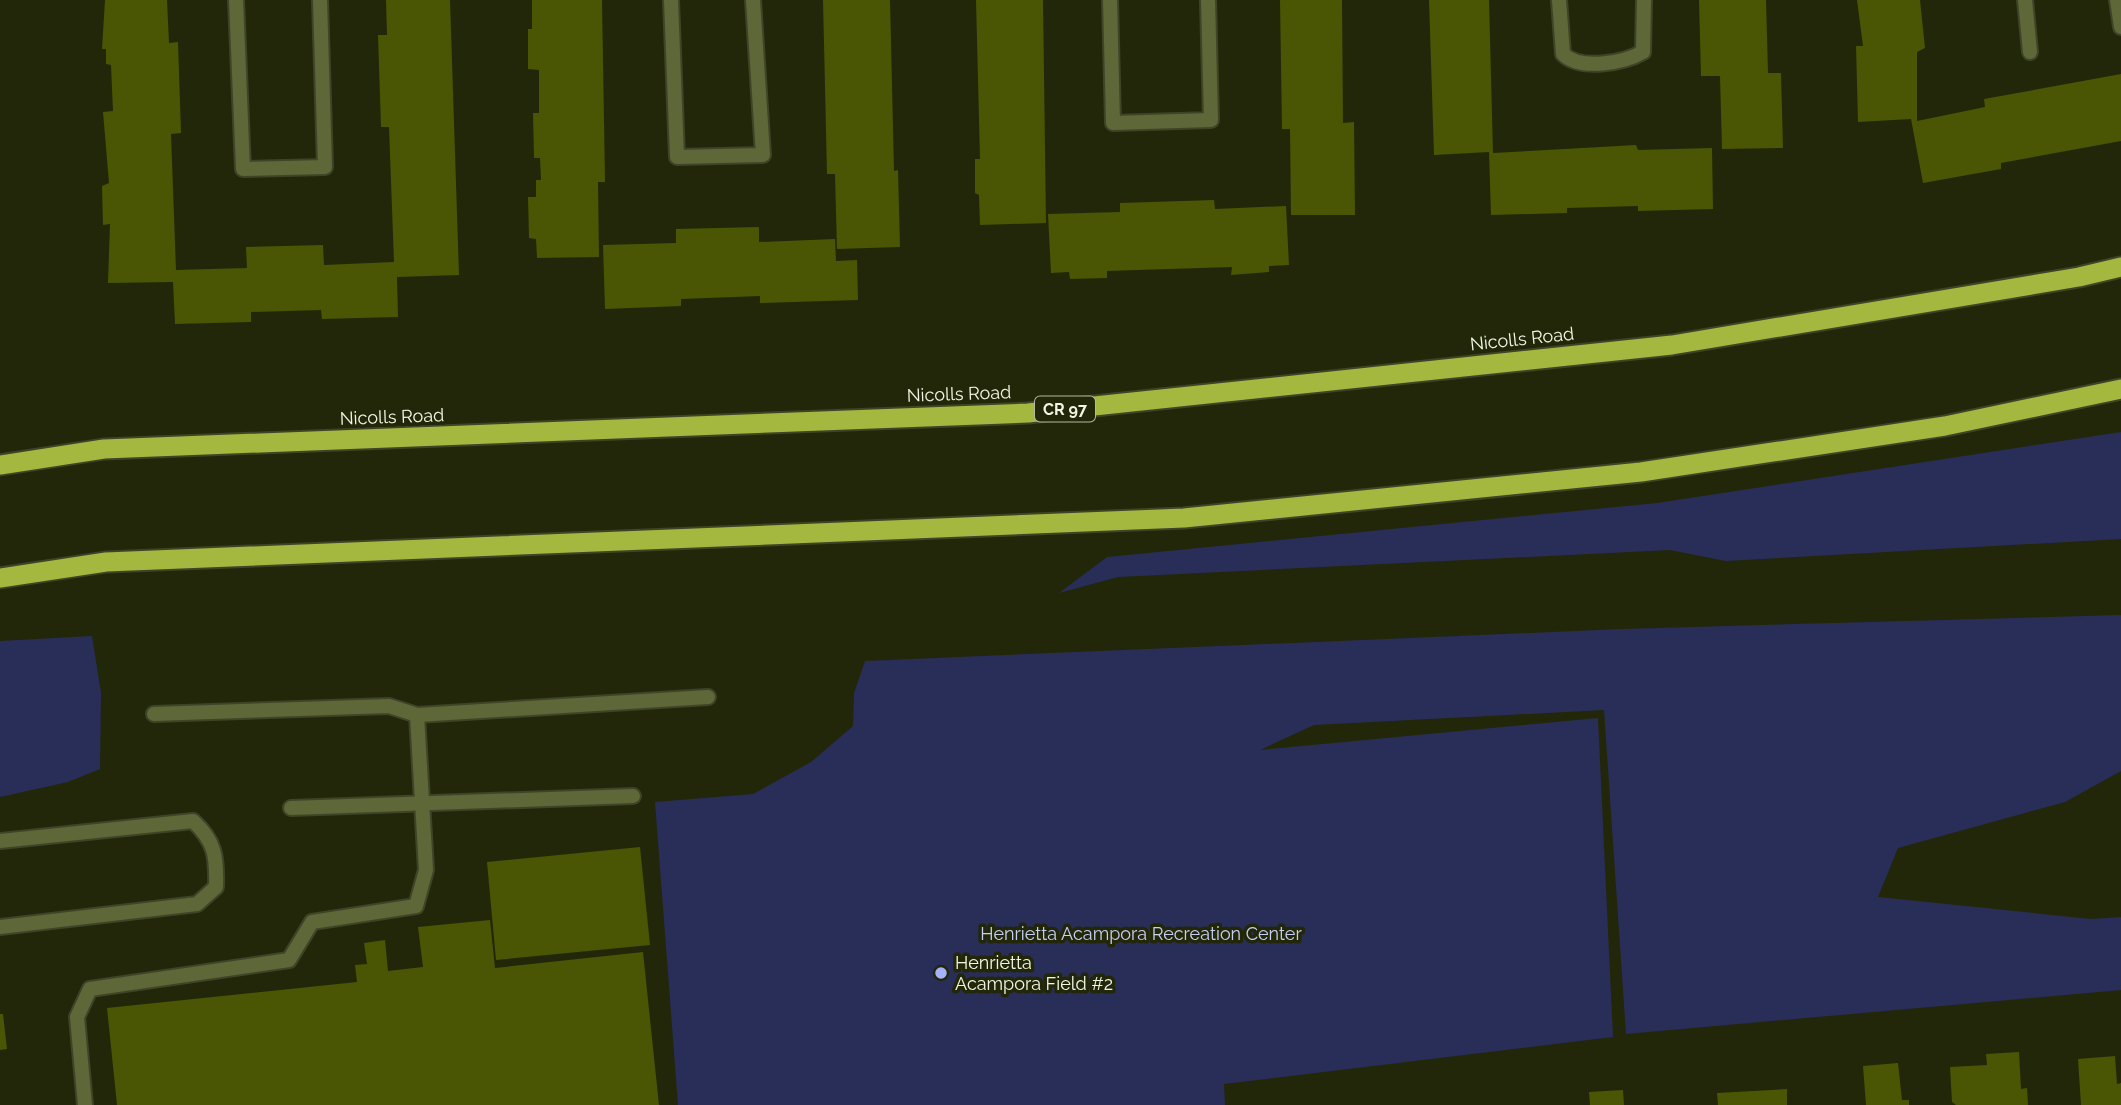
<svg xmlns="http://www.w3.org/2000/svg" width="2121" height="1105" viewBox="0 0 2121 1105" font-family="Raleway,sans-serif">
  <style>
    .green { fill: #292e58 }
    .building { fill: #4a5603 }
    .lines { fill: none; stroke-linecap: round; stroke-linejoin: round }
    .service-casing { stroke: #3f4428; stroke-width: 18 }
    .trunk-casing { stroke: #3f4428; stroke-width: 23 }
    .service { stroke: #5e6737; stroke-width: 14 }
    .trunk { stroke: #a4b83f; stroke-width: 19 }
    .poi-dot { fill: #a4b2fc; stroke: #222709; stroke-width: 2.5 }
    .labels { text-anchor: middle; stroke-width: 7; stroke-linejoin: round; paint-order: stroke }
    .shield { fill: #222709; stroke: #b3b8a2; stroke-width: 2 }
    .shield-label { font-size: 16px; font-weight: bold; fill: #f1f6e4 }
    .street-label { font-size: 18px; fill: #f1f6e4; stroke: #222709 }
    .park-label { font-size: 18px; fill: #c7cff3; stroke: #222709 }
    .poi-label { font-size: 18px; fill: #f1f6e4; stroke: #222709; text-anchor: start }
  </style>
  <rect width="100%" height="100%" fill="#222709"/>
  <g class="green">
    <polygon points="2121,432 2121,539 1726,561 1670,550 1118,577 1059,593 1107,557 1657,503"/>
    <polygon points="2121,615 2121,771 2065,802 1898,848 1878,897 2091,919 2121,917 2121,990 1626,1034 1604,710 1314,725 1260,750 1598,718 1613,1037 1224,1084 1225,1105 678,1105 655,802 753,794 811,762 853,726 854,693 865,661 1622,629"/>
    <polygon points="92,636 101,693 100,769 68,782 0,797 0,641"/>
  </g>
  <g class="building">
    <polygon points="105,0 167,0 169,43 178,42 181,133 171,134 176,270 247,268 246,247 323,245 324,265 394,262 389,127 381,127 378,35 387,35 386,0 450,0 459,275 397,277 398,317 322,319 321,310 251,312 251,322 175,324 173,282 108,283 110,224 103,225 102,186 109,183 103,112 113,111 111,65 106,64 106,49 102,49"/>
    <polygon points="532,0 602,0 605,182 598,182 599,257 537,258 536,239 529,238 528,197 536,197 536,180 541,180 540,158 534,158 533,113 539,113 539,70 528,69 528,29 532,29"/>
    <polygon points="823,0 890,0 894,171 898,170 900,247 837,249 835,174 827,174"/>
    <polygon points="976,0 1043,0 1046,223 980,225 979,195 975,193 975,159 980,159"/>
    <polygon points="1280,0 1342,0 1343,123 1354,122 1355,215 1291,215 1290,129 1282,129"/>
    <polygon points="1429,0 1489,0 1493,153 1636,145 1638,150 1712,148 1713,209 1638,211 1638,206 1567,208 1567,213 1491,215 1489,152 1434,155"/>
    <polygon points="1699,0 1766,0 1768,73 1781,73 1783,148 1722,149 1720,76 1701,76"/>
    <polygon points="1857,0 1920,0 1925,48 1917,52 1917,121 1985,107 1984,99 2121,74 2121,141 2001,163 2001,169 1923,183 1911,119 1858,122 1856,46 1863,46"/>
    <polygon points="1214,200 1215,209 1286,206 1289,265 1269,266 1269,272 1231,275 1232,267 1107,271 1107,278 1070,279 1069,272 1051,273 1048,214 1120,212 1120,203"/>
    <polygon points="759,227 759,242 835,239 836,261 857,260 858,300 760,303 760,296 681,299 681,306 605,309 603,245 676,243 676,229"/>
    <polygon points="640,847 650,945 496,960 487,862"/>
    <polygon points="490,920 495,968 643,952 659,1105 117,1105 107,1008 357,982 355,965 367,964 364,943 385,940 388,971 423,967 418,927"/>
    <polygon points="0,1014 3,1014 7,1049 0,1050"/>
    <polygon points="2019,1052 2021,1089 2027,1088 2028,1105 1956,1105 1952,1102 1950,1067 1987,1065 1986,1054"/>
    <polygon points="2115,1056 2117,1084 2121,1083 2121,1105 2081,1105 2078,1059"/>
    <polygon points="1898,1063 1902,1100 1909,1100 1909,1105 1866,1105 1863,1066"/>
    <polygon points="1787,1089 1787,1105 1718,1105 1717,1093"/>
    <polygon points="1623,1090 1624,1105 1590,1105 1589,1092"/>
  </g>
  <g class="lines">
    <defs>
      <g id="service">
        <polyline points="236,0 243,169 325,167 320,0"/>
        <polyline points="671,0 677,157 763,155 753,0"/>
        <polyline points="1110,0 1113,123 1211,120 1208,0"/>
        <path d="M1559 0 1563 54C1580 71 1624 63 1643 52L1644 0"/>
        <polyline points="2025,0 2030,52"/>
        <polyline points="2117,0 2121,27"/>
        <polyline points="417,715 708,697"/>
        <polyline points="291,808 633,796"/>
        <path d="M0 841 193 821C215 841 217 857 216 887L197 904 0 927"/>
        <polyline points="85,1105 77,1017 90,989 289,960 312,922 416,906 426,870 417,715 389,706 154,714"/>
      </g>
      <g id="trunk">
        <polyline points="0,465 104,449 1028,413 1672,345 2079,277 2121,267"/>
        <polyline points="0,578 106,562 1184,518 1641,472 1945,426 2121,389"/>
      </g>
    </defs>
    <use href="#service" class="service-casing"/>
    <use href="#trunk" class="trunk-casing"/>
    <use href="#service" class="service"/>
    <use href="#trunk" class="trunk"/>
  </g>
  <circle class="poi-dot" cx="941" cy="973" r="7"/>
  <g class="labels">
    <rect class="shield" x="1035" y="396.5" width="60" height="25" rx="5"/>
    <g class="shield-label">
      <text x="1065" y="415">CR 97</text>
    </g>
    <g class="street-label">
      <text transform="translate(1522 339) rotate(-6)" y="6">Nicolls Road</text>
      <text transform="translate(959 394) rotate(-2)" y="6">Nicolls Road</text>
      <text transform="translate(392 417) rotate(-2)" y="6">Nicolls Road</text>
    </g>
    <g class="park-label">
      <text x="1141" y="940">Henrietta Acampora Recreation Center</text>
    </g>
    <g class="poi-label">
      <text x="955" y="969">Henrietta<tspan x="955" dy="21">Acampora Field #2</tspan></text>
    </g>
  </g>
</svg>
